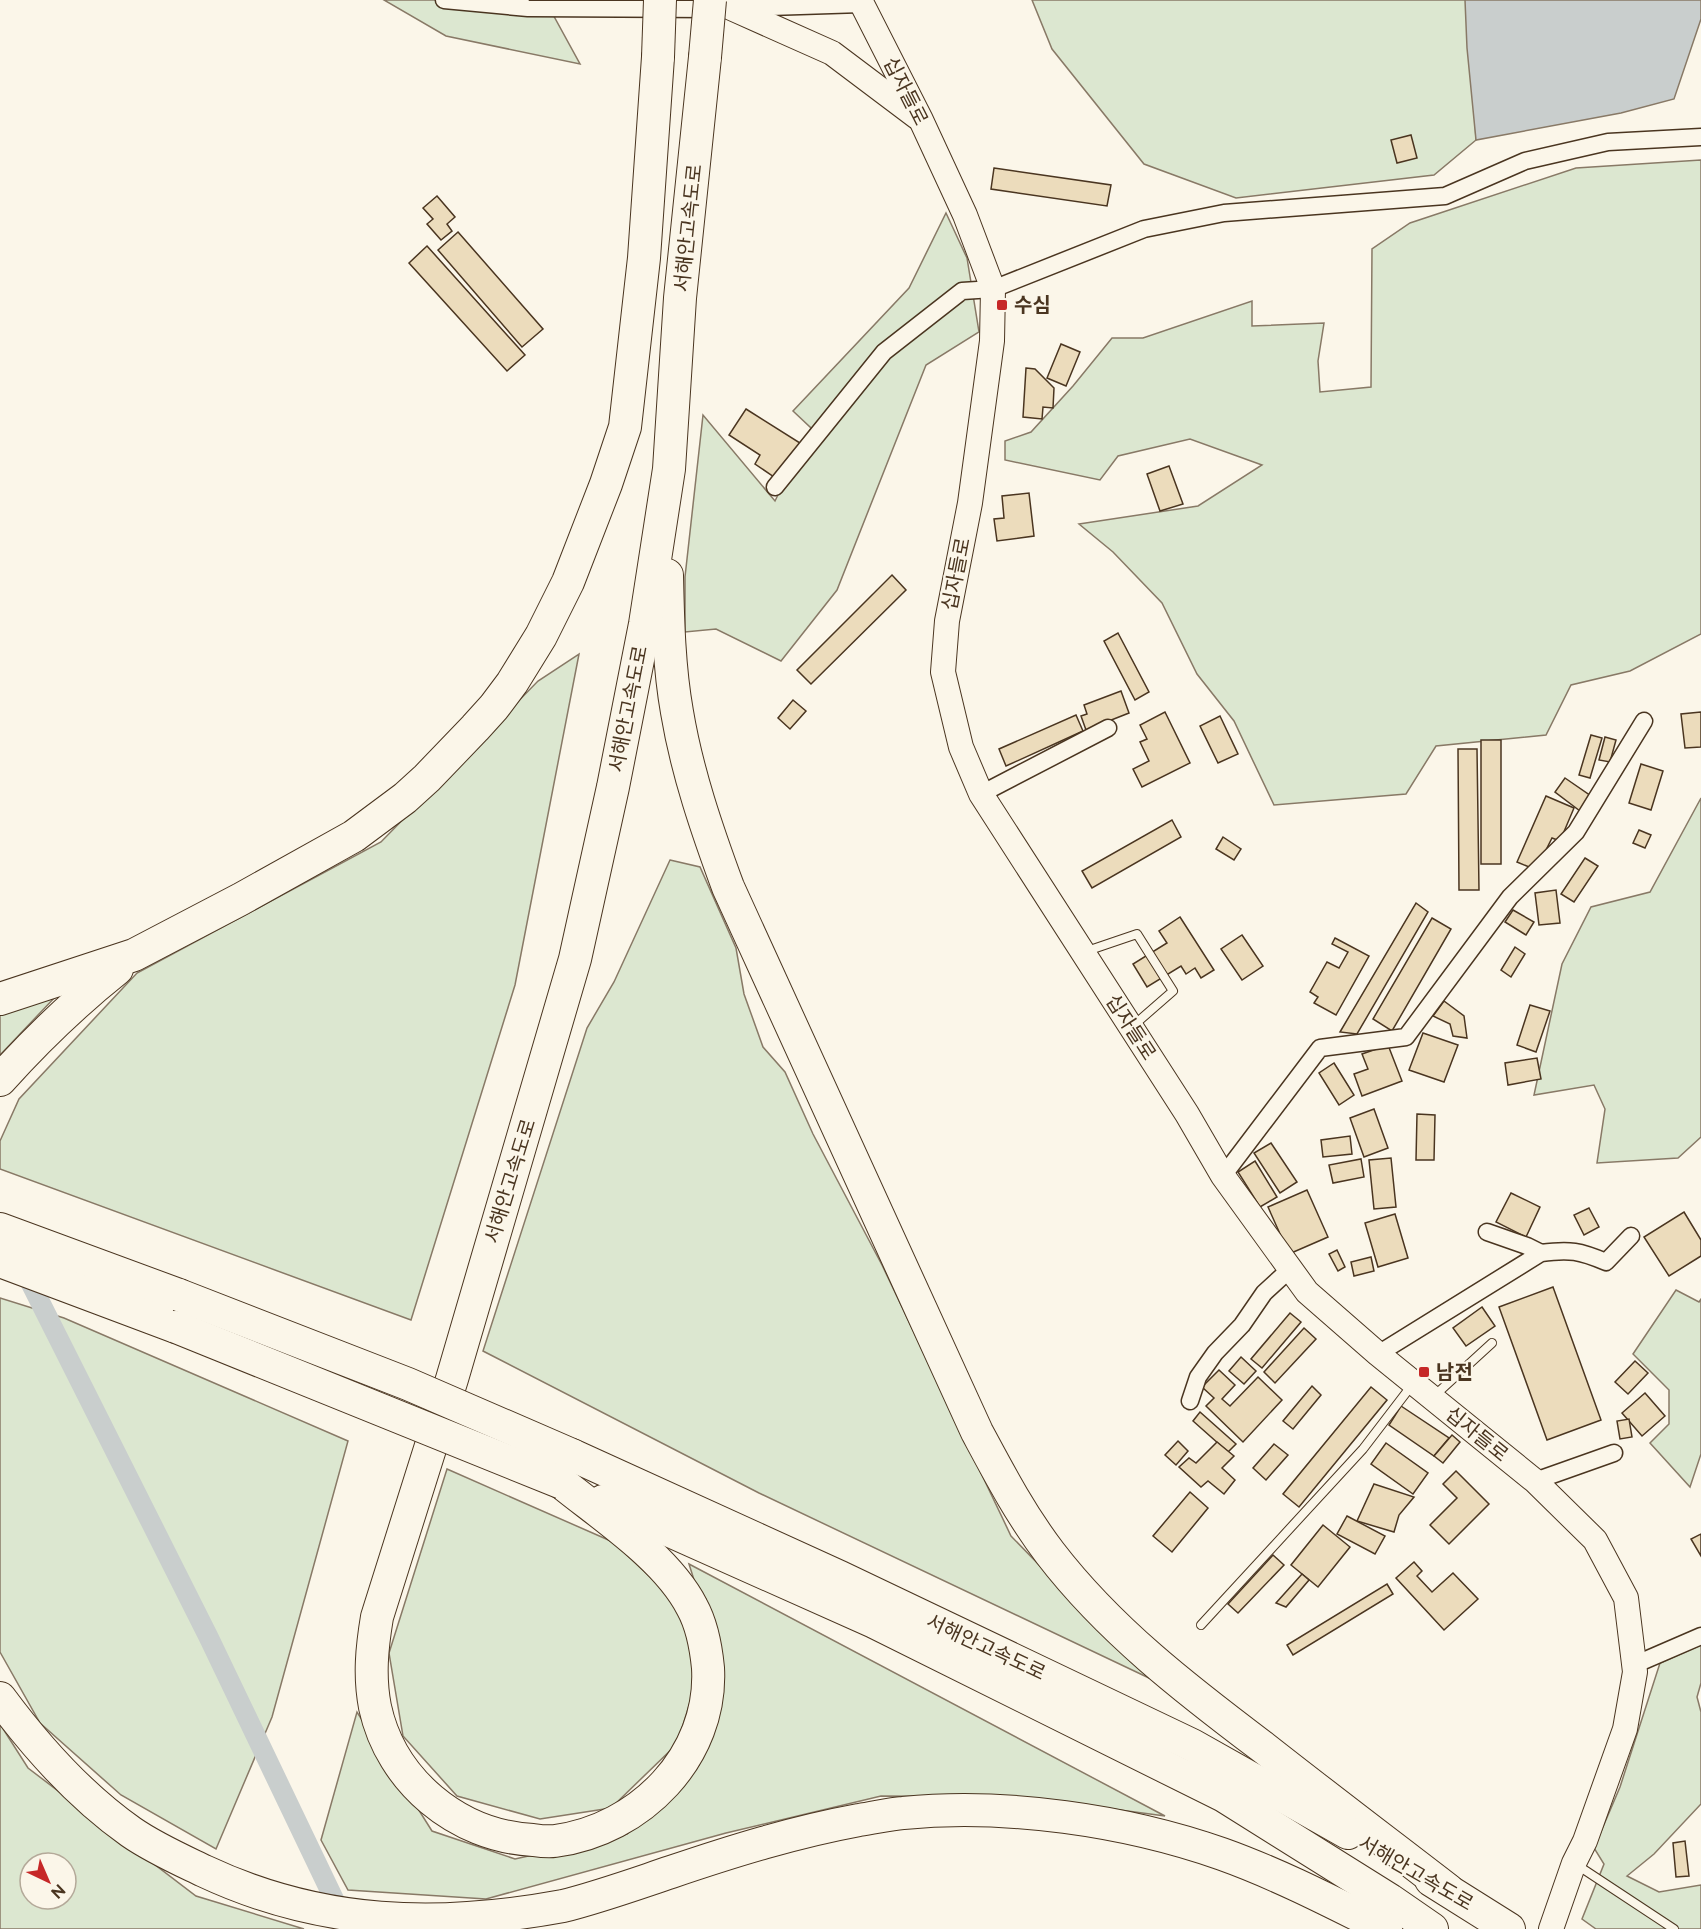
<svg xmlns="http://www.w3.org/2000/svg" width="1701" height="1929" viewBox="0 0 1701 1929" font-family="Raleway,'Noto Sans KR',sans-serif">
  <style>
    .green { fill: #dce7d0; stroke: #887966; stroke-width: 1.5; fill-rule: evenodd }
    .water { fill: #c9cecd; stroke: #887966; stroke-width: 1.5 }
    .lines { fill: none; stroke-linecap: round; stroke-linejoin: round }
    .canal { stroke: #c9cecd; stroke-width: 20 }
    .building { fill: #ecdcbc; stroke: #4a3520; stroke-width: 1.5 }
    .service-casing { stroke: #4a3520; stroke-width: 10 }
    .minor-casing { stroke: #4a3520; stroke-width: 19 }
    .secondary-casing { stroke: #4a3520; stroke-width: 26 }
    .motorway-casing { stroke: #4a3520; stroke-width: 34 }
    .service { stroke: #fbf6e9; stroke-width: 8 }
    .minor { stroke: #fbf6e9; stroke-width: 16 }
    .secondary { stroke: #fbf6e9; stroke-width: 24 }
    .motorway { stroke: #fbf6e9; stroke-width: 32 }
    .motorway-bridge-casing { stroke: #4a3520; stroke-width: 34; stroke-linecap: butt }
    .motorway-bridge { stroke: #fbf6e9; stroke-width: 32 }
    .poi-dot { fill: #c62828; stroke: #fbf6e9; stroke-width: 2 }
    .labels { text-anchor: middle; stroke-width: 4.5; stroke-linejoin: round; paint-order: stroke }
    .street-label { font-size: 20px; fill: #4a3520; stroke: #fbf6e9 }
    .poi-label { font-size: 20px; font-weight: bold; fill: #4a3520; stroke: #fbf6e9; text-anchor: start }
  </style>
  <rect width="100%" height="100%" fill="#fbf6e9"/>
  <g class="green">
    <polygon points="384,0 545,0 580,64 446,36"/>
    <polygon points="1032,0 1469,0 1476,140 1434,175 1236,198 1144,164 1052,49"/>
    <polygon points="1701,160 1701,634 1630,671 1571,685 1546,735 1436,746 1406,794 1274,805 1234,721 1197,674 1162,603 1113,552 1079,524 1198,506 1262,465 1190,439 1118,456 1100,480 1005,460 1005,441 1031,432 1073,386 1112,338 1143,338 1252,301 1252,326 1324,323 1318,361 1320,392 1371,387 1372,249 1410,223 1576,168"/>
    <polygon points="946,213 967,258 979,332 926,365 837,590 781,661 716,629 685,632 685,577 703,415 775,501 811,428 793,411 909,288"/>
    <polygon points="579,654 515,985 411,1320 0,1169 0,1141 19,1099 137,973 381,842 538,681"/>
    <polygon points="1701,798 1701,1137 1678,1158 1597,1163 1605,1109 1594,1085 1534,1095 1562,964 1591,907 1650,892"/>
    <polygon points="670,860 700,867 736,948 744,994 763,1047 785,1072 813,1134 882,1265 1011,1536 1149,1678 759,1493 483,1351 587,1028 614,982"/>
    <polygon points="58,994 0,1055 0,1008"/>
    <polygon points="1676,1290 1699,1302 1701,1299 1701,1454 1690,1487 1650,1443 1669,1424 1669,1390 1633,1354"/>
    <polygon points="0,1298 64,1318 348,1441 272,1717 216,1849 121,1795 40,1723 0,1652"/>
    <polygon points="447,1469 613,1542 664,1590 706,1651 677,1744 611,1808 540,1819 457,1796 403,1736 389,1653"/>
    <polygon points="689,1564 1165,1816 1022,1797 881,1796 726,1833 486,1899 348,1890 321,1840 357,1712 432,1831 515,1859 627,1834 699,1765 724,1675"/>
    <polygon points="1701,1645 1701,1683 1697,1697 1701,1712 1701,1804 1654,1854 1627,1876 1659,1892 1701,1885 1701,1929 1596,1929 1582,1919 1604,1864 1594,1848 1620,1787 1660,1663"/>
    <path d="M0 1724 28 1768 196 1896 304 1929H0ZM30 1863H66V1899H30Z"/>
  </g>
  <polygon class="water" points="1465,0 1701,0 1701,19 1674,99 1621,113 1476,140 1467,48"/>
  <g class="lines">
    <polyline class="canal" points="22,1266 209,1638 343,1918"/>
  </g>
  <g class="building">
    <polygon points="1411,135 1417,158 1397,163 1391,140"/>
    <polygon points="994,168 1111,185 1107,206 991,189"/>
    <polygon points="437,196 455,217 447,224 452,231 441,240 427,224 433,219 423,208"/>
    <polygon points="458,232 543,329 522,347 438,250"/>
    <polygon points="427,246 525,355 507,371 409,263"/>
    <polygon points="1061,344 1080,352 1066,386 1047,378"/>
    <polygon points="1026,368 1035,369 1054,388 1053,408 1043,407 1042,419 1023,417"/>
    <polygon points="746,409 800,443 777,479 755,464 760,455 729,435"/>
    <polygon points="1169,466 1183,504 1160,511 1147,474"/>
    <polygon points="1029,493 1034,536 997,541 994,519 1004,518 1002,496"/>
    <polygon points="892,575 906,590 811,684 797,670"/>
    <polygon points="1118,633 1149,692 1135,700 1104,641"/>
    <polygon points="1121,691 1129,713 1086,730 1081,716 1087,714 1084,705"/>
    <polygon points="793,700 806,711 790,729 778,718"/>
    <polygon points="1165,712 1190,763 1142,787 1133,769 1149,761 1140,742 1147,739 1140,725"/>
    <polygon points="1701,712 1701,747 1685,748 1681,714"/>
    <polygon points="1076,715 1083,731 1006,766 999,749"/>
    <polygon points="1220,716 1238,754 1218,763 1200,726"/>
    <polygon points="1591,735 1602,738 1590,778 1579,775"/>
    <polygon points="1605,737 1616,740 1610,762 1599,760"/>
    <rect x="1481" y="740" width="20" height="124"/>
    <polygon points="1458,749 1477,749 1479,890 1459,890"/>
    <polygon points="1641,764 1663,771 1651,810 1629,803"/>
    <polygon points="1565,778 1591,796 1580,811 1555,792"/>
    <polygon points="1546,796 1574,808 1560,841 1552,838 1544,854 1529,867 1517,862"/>
    <polygon points="1172,820 1181,837 1092,888 1082,871"/>
    <polygon points="1639,830 1651,835 1645,848 1633,843"/>
    <polygon points="1223,837 1241,849 1234,860 1216,849"/>
    <polygon points="1585,858 1598,866 1574,902 1561,894"/>
    <polygon points="1556,890 1560,923 1539,925 1535,893"/>
    <polygon points="1416,903 1428,912 1357,1034 1340,1032"/>
    <polygon points="1513,910 1534,922 1526,935 1505,922"/>
    <polygon points="1180,917 1214,970 1201,978 1195,968 1186,974 1181,966 1147,987 1133,964 1167,943 1159,931"/>
    <polygon points="1432,918 1451,929 1392,1031 1373,1019"/>
    <polygon points="1242,935 1263,966 1242,980 1221,949"/>
    <polygon points="1335,938 1369,956 1336,1015 1314,1003 1318,997 1310,992 1327,962 1339,968 1348,952 1332,944"/>
    <polygon points="1515,947 1525,954 1511,977 1501,970"/>
    <polygon points="1444,1001 1464,1016 1467,1038 1453,1036 1450,1024 1433,1016"/>
    <polygon points="1530,1005 1550,1011 1536,1052 1517,1045"/>
    <polygon points="1423,1033 1458,1045 1444,1082 1409,1070"/>
    <polygon points="1388,1045 1402,1081 1362,1096 1354,1074 1368,1069 1362,1054"/>
    <polygon points="1537,1058 1541,1079 1508,1085 1505,1063"/>
    <polygon points="1334,1063 1354,1095 1339,1105 1319,1073"/>
    <polygon points="1374,1109 1388,1148 1364,1157 1350,1118"/>
    <polygon points="1417,1114 1435,1115 1434,1160 1416,1160"/>
    <polygon points="1350,1136 1352,1154 1323,1157 1321,1140"/>
    <polygon points="1271,1143 1297,1182 1280,1193 1254,1153"/>
    <polygon points="1391,1158 1396,1207 1374,1209 1369,1160"/>
    <polygon points="1361,1159 1364,1177 1333,1183 1329,1165"/>
    <polygon points="1255,1161 1277,1197 1260,1207 1238,1172"/>
    <polygon points="1307,1190 1328,1237 1289,1254 1268,1207"/>
    <polygon points="1511,1193 1540,1207 1526,1237 1496,1222"/>
    <polygon points="1589,1208 1599,1227 1584,1235 1574,1215"/>
    <polygon points="1684,1212 1701,1240 1701,1256 1669,1276 1644,1237"/>
    <polygon points="1395,1214 1408,1258 1378,1267 1365,1223"/>
    <polygon points="1337,1250 1345,1267 1338,1271 1329,1254"/>
    <polygon points="1371,1257 1374,1271 1354,1276 1351,1262"/>
    <polygon points="1553,1287 1601,1420 1547,1440 1499,1307"/>
    <polygon points="1482,1307 1495,1326 1466,1346 1453,1328"/>
    <polygon points="1290,1313 1301,1322 1262,1368 1251,1359"/>
    <polygon points="1304,1328 1316,1339 1275,1383 1264,1372"/>
    <polygon points="1241,1357 1256,1371 1244,1384 1229,1371"/>
    <polygon points="1635,1361 1648,1373 1628,1394 1615,1382"/>
    <polygon points="1219,1370 1235,1385 1222,1399 1230,1406 1258,1377 1282,1400 1243,1442 1206,1406 1214,1398 1202,1387"/>
    <polygon points="1312,1386 1321,1395 1293,1429 1283,1421"/>
    <polygon points="1371,1387 1387,1400 1299,1507 1283,1494"/>
    <polygon points="1645,1393 1665,1416 1642,1436 1622,1413"/>
    <polygon points="1401,1406 1449,1438 1434,1456 1389,1425"/>
    <polygon points="1200,1412 1236,1444 1228,1452 1193,1421"/>
    <polygon points="1629,1419 1632,1437 1620,1439 1617,1421"/>
    <polygon points="1452,1435 1460,1442 1443,1463 1434,1456"/>
    <polygon points="1178,1441 1188,1451 1176,1465 1165,1455"/>
    <polygon points="1217,1442 1234,1456 1222,1468 1235,1480 1224,1494 1208,1481 1201,1487 1179,1467 1189,1458 1196,1463"/>
    <polygon points="1386,1443 1428,1473 1413,1494 1371,1464"/>
    <polygon points="1274,1444 1288,1455 1266,1480 1253,1468"/>
    <polygon points="1456,1471 1489,1504 1449,1544 1430,1525 1457,1498 1443,1484"/>
    <polygon points="1374,1484 1414,1497 1399,1515 1394,1532 1357,1521"/>
    <polygon points="1190,1492 1208,1508 1172,1552 1153,1536"/>
    <polygon points="1347,1516 1385,1536 1375,1554 1337,1534"/>
    <polygon points="1323,1525 1350,1547 1318,1587 1291,1565"/>
    <polygon points="1701,1534 1701,1556 1691,1539"/>
    <polygon points="1273,1555 1284,1565 1238,1613 1228,1604"/>
    <polygon points="1414,1562 1422,1571 1417,1576 1432,1592 1453,1573 1478,1599 1444,1630 1396,1578"/>
    <polygon points="1302,1574 1309,1580 1286,1607 1276,1603"/>
    <polygon points="1387,1584 1393,1594 1293,1655 1287,1645"/>
    <polygon points="1685,1841 1689,1876 1676,1877 1673,1843"/>
  </g>
  <g class="lines">
    <defs>
      <g id="service">
        <polyline points="1084,952 1137,934 1173,991 1134,1025"/>
        <polyline points="1433,1397 1492,1343"/>
        <polyline points="1201,1625 1363,1449 1412,1385"/>
        <polyline points="1577,1865 1674,1929"/>
      </g>
      <g id="minor">
        <polyline points="444,0 528,8 713,9 862,4"/>
        <polyline points="775,487 884,352 962,291 993,289 1144,229 1224,213 1445,196 1525,161 1608,142 1701,137"/>
        <polyline points="981,794 1108,728"/>
        <polyline points="1223,1176 1320,1048 1406,1037 1510,897 1576,832 1644,721"/>
        <polyline points="1487,1232 1527,1246 1541,1253"/>
        <path d="M1378 1354 1541 1253C1570 1249 1580 1251 1606 1262L1631 1236"/>
        <polyline points="1190,1401 1198,1377 1215,1353 1242,1325 1264,1293 1289,1270"/>
        <polyline points="1535,1481 1614,1453"/>
        <polyline points="1634,1665 1701,1636"/>
      </g>
      <g id="secondary">
        <polyline points="860,0 921,120 965,215 993,289 992,341 970,503 947,621 943,672 961,747 981,794 1187,1114 1223,1176 1307,1292 1378,1354 1535,1481 1595,1540 1626,1598 1635,1672 1625,1729 1585,1841 1574,1863 1551,1929"/>
        <polyline points="731,8 832,53 917,117"/>
      </g>
      <g id="motorway">
        <path d="M667 575C668 621 669 667 677 712 687 772 707 830 728 887L977 1432C999 1473 1021 1515 1050 1553 1109 1630 1187 1690 1264 1748 1325 1796 1387 1843 1448 1890"/>
        <polyline points="0,999 134,955 241,899 354,836 405,798 427,778 475,728 494,707 512,683 541,636 568,582 606,484 625,427 644,258 658,57"/>
        <path d="M0 1080C37 1039 73 1004 117 969"/>
        <polyline points="0,1229 179,1295"/>
        <polyline points="0,1261 176,1327"/>
        <polyline points="572,1455 840,1577 1192,1745 1348,1833"/>
        <path d="M562 1483C604 1517 667 1558 692 1607 702 1625 706 1647 708 1668 713 1756 640 1830 555 1841 548 1842 540 1841 533 1840 457 1836 391 1781 375 1707 369 1676 372 1647 377 1617L452 1379 575 959 613 787 645 624 669 469 680 298 705 57"/>
        <polyline points="603,1501 874,1622 1224,1796 1390,1900 1432,1929"/>
        <path d="M0 1698C37 1748 80 1796 131 1832 154 1848 179 1859 204 1871 321 1926 438 1929 563 1906 599 1897 635 1884 671 1872 733 1851 794 1832 859 1820 874 1818 889 1814 903 1813 1006 1803 1125 1820 1222 1854 1278 1874 1332 1902 1386 1929"/>
        <polyline points="1431,1880 1509,1929"/>
      </g>
    </defs>
    <use href="#service" class="service-casing"/>
    <use href="#minor" class="minor-casing"/>
    <use href="#secondary" class="secondary-casing"/>
    <use href="#motorway" class="motorway-casing"/>
    <use href="#service" class="service"/>
    <use href="#minor" class="minor"/>
    <use href="#secondary" class="secondary"/>
    <use href="#motorway" class="motorway"/>
    <defs>
      <g id="motorway-bridge">
        <polyline points="658,57 660,0"/>
        <polyline points="705,57 710,0"/>
        <polyline points="179,1295 408,1384 572,1455"/>
        <polyline points="176,1327 562,1483"/>
      </g>
    </defs>
    <use href="#motorway-bridge" class="motorway-bridge-casing"/>
    <use href="#motorway-bridge" class="motorway-bridge"/>
  </g>
  <g class="poi-dot">
    <rect x="996" y="299" width="12" height="12" rx="3"/>
    <rect x="1418" y="1366" width="12" height="12" rx="3"/>
  </g>
  <g class="labels">
    <g class="street-label">
      <text transform="translate(906 91) rotate(63)" y="7">십자들로</text>
      <text transform="translate(688 228) rotate(-84)" y="7">서해안고속도로</text>
      <text transform="translate(956 574) rotate(-79)" y="7">십자들로</text>
      <text transform="translate(628 709) rotate(-79)" y="7">서해안고속도로</text>
      <text transform="translate(1131 1027) rotate(57)" y="7">십자들로</text>
      <text transform="translate(510 1181) rotate(-73)" y="7">서해안고속도로</text>
      <text transform="translate(1477 1434) rotate(39)" y="7">십자들로</text>
      <text transform="translate(986 1647) rotate(25)" y="7">서해안고속도로</text>
      <text transform="translate(1416 1873) rotate(30)" y="7">서해안고속도로</text>
    </g>
    <g class="poi-label">
      <text x="1014" y="312">수심</text>
      <text x="1436" y="1379">남전</text>
    </g>
  </g>
  <g transform="translate(48 1881) rotate(136)"><circle r="28" fill="#fbf6e9" stroke="#b4a999" stroke-width="1.5"/>
  <path d="M0-4.5L10 22L0 15L-10 22Z" fill="#c62828"/>
  <text y="-9" font-size="16" font-weight="bold" text-anchor="middle" fill="#4a3520">N</text>
  </g>
</svg>
